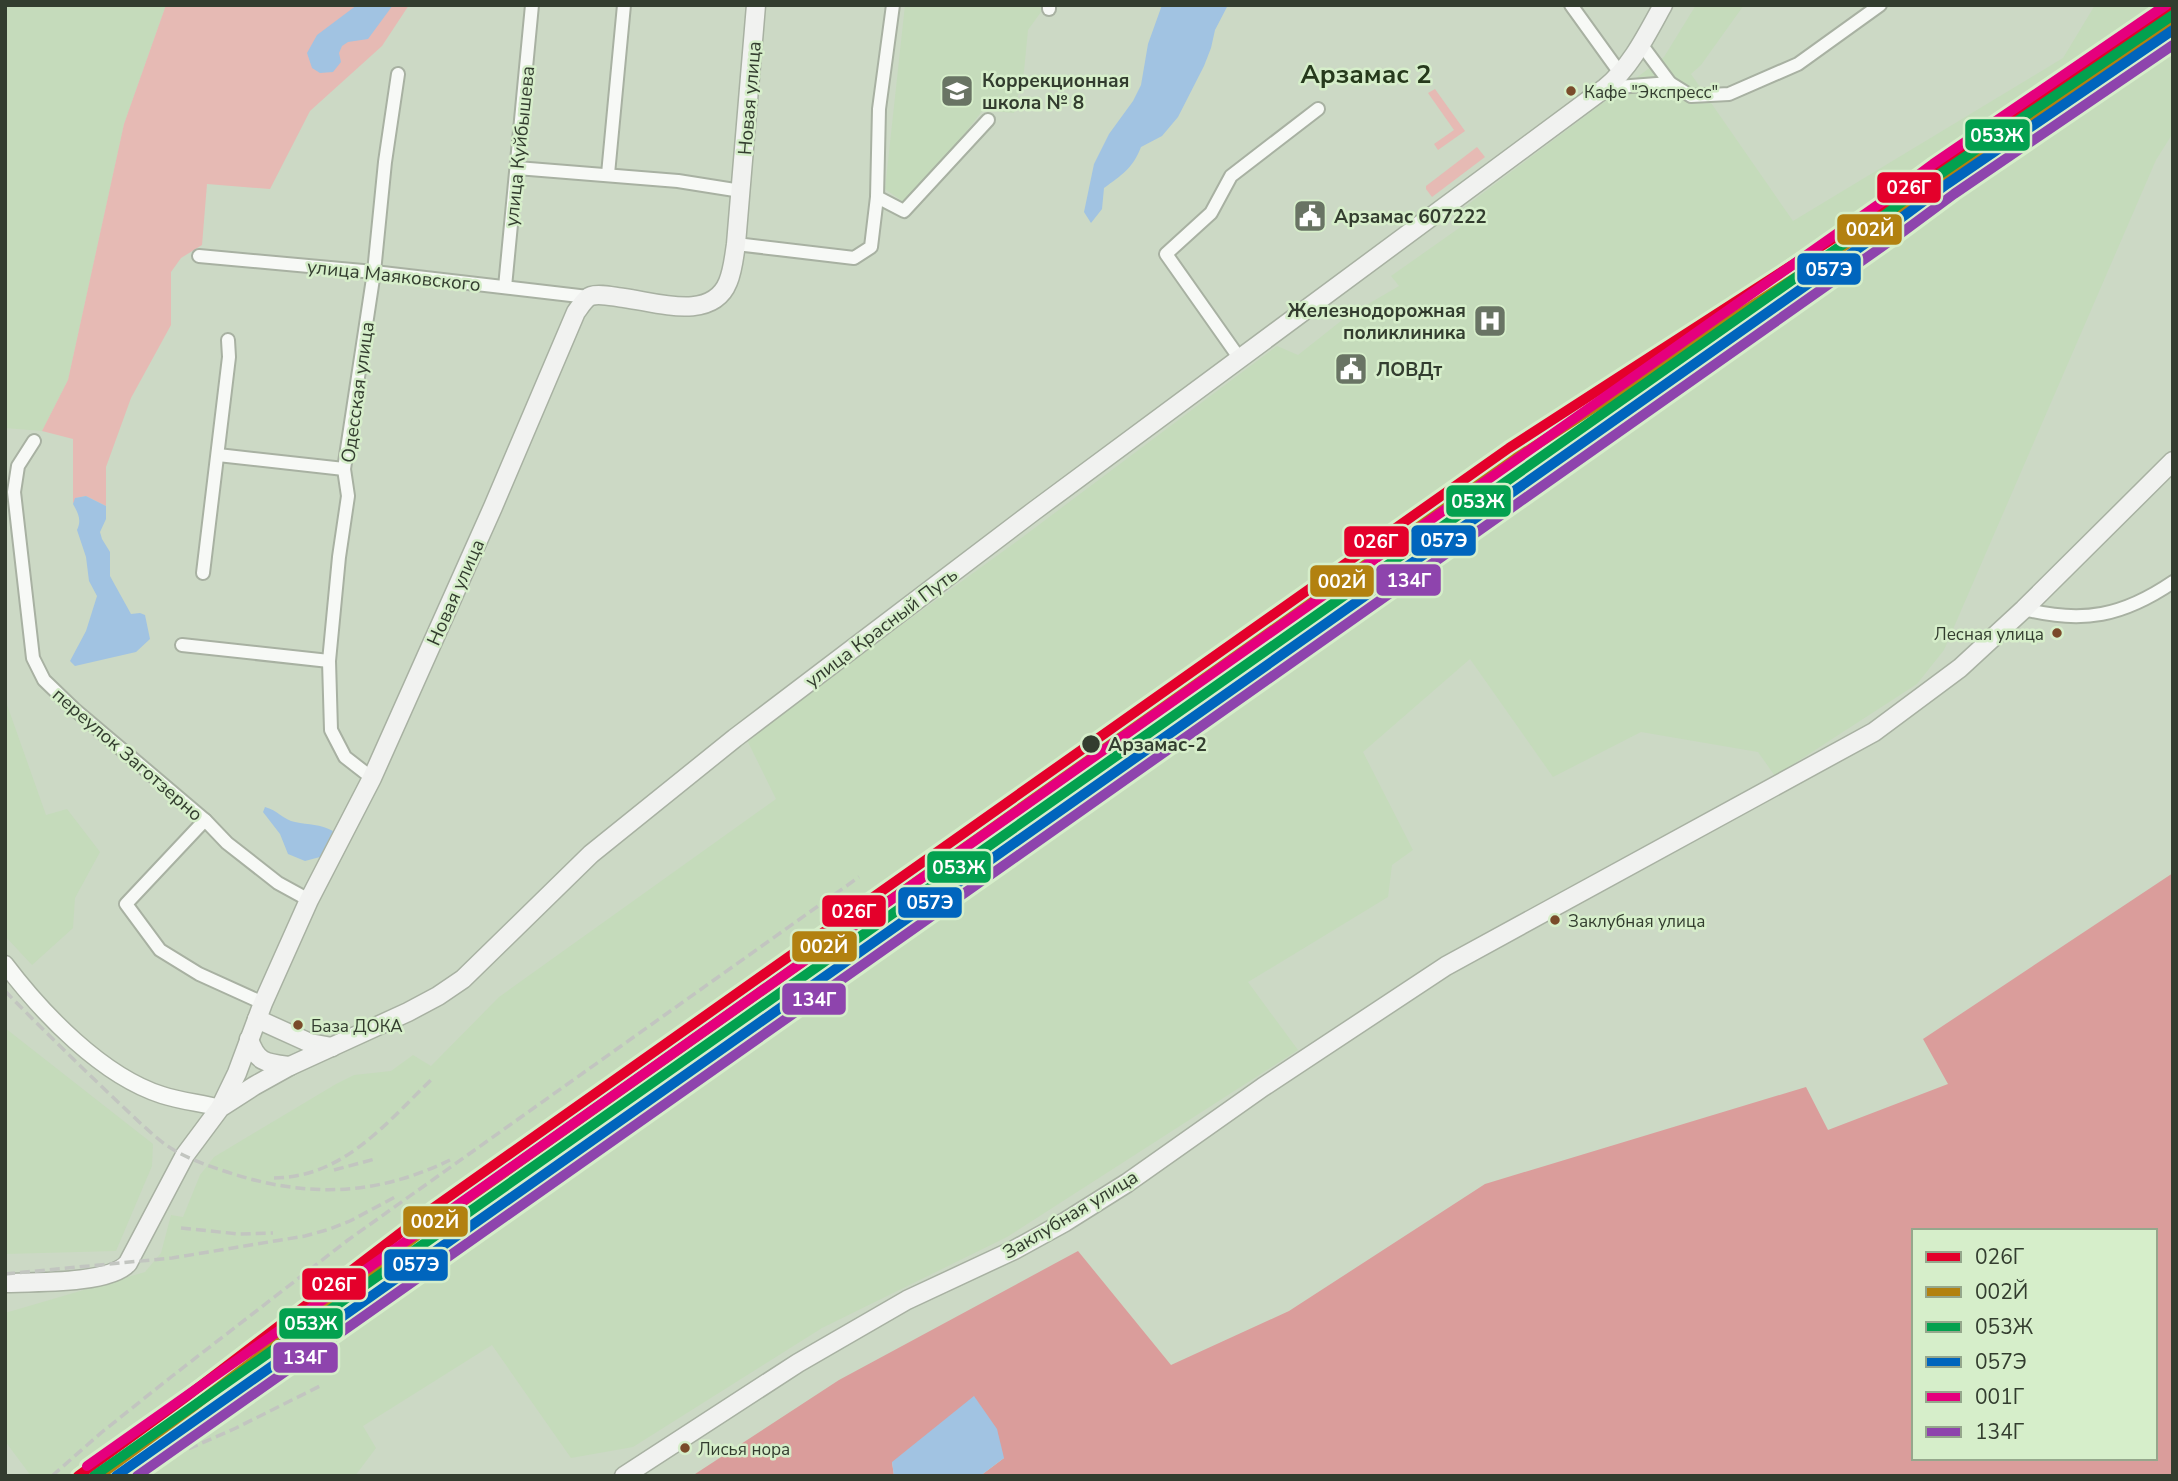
<svg xmlns="http://www.w3.org/2000/svg" width="2178" height="1481" viewBox="0 0 2178 1481" font-family="'Nunito Sans',sans-serif">
  <style>
    .built { fill: #c5dbbb }
    .green { fill: #e6bab4 }
    .forest { fill: #da9d9b; fill-rule: evenodd }
    .water { fill: #a1c3e2 }
    .lines { fill: none; stroke-linecap: round; stroke-linejoin: round }
    .minor-casing { stroke: #a8b1a2; stroke-width: 16 }
    .tertiary-casing { stroke: #a8b1a2; stroke-width: 19 }
    .secondary-casing { stroke: #a8b1a2; stroke-width: 21 }
    .minor { stroke: #f7f9f6; stroke-width: 12 }
    .tertiary { stroke: #f7f9f6; stroke-width: 16 }
    .secondary { stroke: #f1f2f0; stroke-width: 18 }
    .rail { stroke: #c2c5c0; stroke-width: 3.5; stroke-dasharray: 10 5; stroke-linecap: butt }
    .rail-1-casing { stroke: #d6eeca; stroke-width: 16 }
    .rail-2-casing { stroke: #d6eeca; stroke-width: 16 }
    .rail-3-casing { stroke: #d6eeca; stroke-width: 16 }
    .rail-4-casing { stroke: #d6eeca; stroke-width: 16 }
    .rail-5-casing { stroke: #d6eeca; stroke-width: 16 }
    .rail-6-casing { stroke: #d6eeca; stroke-width: 16 }
    .rail-1 { stroke: #e4002b; stroke-width: 10 }
    .rail-2 { stroke: #b28110; stroke-width: 10 }
    .rail-3 { stroke: #03a14f; stroke-width: 10 }
    .rail-4 { stroke: #0065bd; stroke-width: 10 }
    .rail-5 { stroke: #e5007d; stroke-width: 10 }
    .rail-6 { stroke: #8e44ad; stroke-width: 10 }
    .bus-dot { fill: #7a4b2a; stroke: #d6eeca; stroke-width: 2.5 }
    .stop-dot { fill: #333d2f; stroke: #d6eeca; stroke-width: 2.5 }
    .labels { text-anchor: middle; stroke-width: 5; stroke-linejoin: round; paint-order: stroke }
    .bus-label { font-size: 17px; fill: #333d2f; stroke: #d6eeca; text-anchor: start }
    .poi-label { font-size: 19px; font-weight: bold; fill: #333d2f; stroke: #d6eeca; text-anchor: start }
    .street-label { font-size: 19px; fill: #333d2f; stroke: #d6eeca }
    .stop-label { font-size: 19px; font-weight: bold; fill: #333d2f; stroke: #d6eeca; text-anchor: start }
    .district-label { font-size: 26px; font-weight: bold; fill: #26391c; stroke: #d6eeca }
    .line-badge { stroke: #d6eeca; stroke-width: 2.5 }
    .badge-label { font-size: 19px; text-anchor: middle; font-weight: bold; fill: #fff }
  </style>
  <rect width="100%" height="100%" fill="#ccd9c5"/>
  <g class="built">
    <polygon points="5,5 166,5 124,124 68,380 42,431 5,428"/>
    <polygon points="905,5 1042,5 1041,12 1028,30 1024,71 1014,113 983,110 909,206 885,189"/>
    <polygon points="1696,5 1744,5 1701,65 1691,74 1793,221 2063,58 2095,5 2173,5 2173,133 2156,160 1944,650 1917,684 1775,776 1758,752 1641,732 1553,777 1470,659 1363,752 1413,850 1392,865 1388,897 1248,982 1298,1050 1007,1237 822,1328 633,1447 571,1458 492,1345 363,1426 376,1448 355,1476 31,1476 5,1441 5,1313 145,1272 161,1253 171,1215 183,1217 200,1175 214,1157 336,1084 354,1075 391,1071 413,1055 431,1066 499,997 776,799 746,738 1020,539 1277,346 1298,355 1346,317 1399,286 1391,276 1462,226 1454,215 1664,57"/>
    <polygon points="5,699 46,815 67,809 100,852 75,898 73,928 32,965 5,936"/>
    <polygon points="5,1028 153,1144 152,1166 116,1251 5,1254"/>
  </g>
  <g class="green">
    <polygon points="166,5 409,5 382,46 310,111 270,189 207,184 202,245 181,258 171,272 171,325 131,398 106,467 106,506 86,496 76,498 73,504 73,439 42,431 68,380 124,124"/>
    <polygon points="1435,89 1465,131 1438,150 1434,144 1454,130 1428,93"/>
    <polygon points="1477,147 1485,157 1432,197 1426,189 1426,186"/>
  </g>
  <path class="forest" d="M2173 873V1476H980L1004 1458 892 1462 894 1476H692L839 1380 1078 1251 1171 1365 1289 1311 1485 1184 1806 1087 1828 1130 1948 1084 1923 1039ZM1914 1231H2155V1458H1914Z"/>
  <g class="water">
    <polygon points="357,5 393,5 368,39 348,42 342,46 339,53 341,62 333,72 320,73 312,68 307,53 317,35"/>
    <path d="M1162 5H1228L1215 30 1211 48 1204 66 1178 117 1162 136 1141 147C1133 168 1122 175 1104 188L1102 209 1091 223 1084 212 1094 164 1109 134 1133 101 1141 85 1148 44Z"/>
    <path d="M86 496 106 506V519L100 532 102 539 110 552V576L131 614 140 613 145 615 150 639 136 652 75 666 70 661 86 631 97 596 89 581 86 557 77 530C82 520 78 513 73 504L75 498Z"/>
    <path d="M265 807C277 810 284 820 295 822 309 825 320 824 333 831L320 857 305 861 288 854 280 834 263 812Z"/>
    <polygon points="974,1396 997,1429 1004,1458 980,1476 894,1476 892,1462"/>
  </g>
  <g class="lines">
    <defs>
      <g id="minor">
        <polyline points="1571,5 1620,73"/>
        <polyline points="1049,9 1049,5"/>
        <polyline points="1641,44 1670,83 1691,96 1729,94 1798,64 1880,5"/>
        <polyline points="1605,88 1670,83"/>
        <polyline points="517,168 678,181 741,191"/>
        <polyline points="608,174 624,5"/>
        <polyline points="877,197 904,211 988,120"/>
        <polyline points="736,244 854,258 871,247 877,197 879,109 893,5"/>
        <polyline points="199,256 374,272 588,297"/>
        <polyline points="505,287 532,5"/>
        <polyline points="1240,359 1166,254 1211,213 1231,176 1318,109"/>
        <polyline points="34,441 18,466 14,492 33,658 44,680 74,709 205,820 227,843 278,883 309,900"/>
        <polyline points="218,455 344,469"/>
        <polyline points="203,573 229,357 228,340"/>
        <path d="M2024 609C2083 624 2123 616 2173 582"/>
        <polyline points="182,645 329,661"/>
        <polyline points="372,778 345,757 331,730 329,661 339,557 348,496 344,469 374,272 385,162 398,74"/>
        <polyline points="205,820 126,904 160,950 199,974 263,1003"/>
      </g>
      <path id="tertiary" d="M5 964C42 1013 102 1076 162 1095 180 1101 201 1103 220 1108"/>
      <g id="secondary">
        <polyline points="257,1019 310,1043 332,1047"/>
        <path d="M249 1039C257 1063 266 1063 290 1066"/>
        <path d="M221 1106 237 1073 263 1003 309 900 372 778 493 507 576 312C580 307 585 298 591 296 600 293 614 297 624 298 656 302 712 322 728 282 733 270 734 257 736 244L756 5"/>
        <path d="M5 1283C33 1282 111 1284 128 1263L185 1155 220 1108 254 1086 290 1066 408 1012 438 996 463 979 591 854 735 738 1034 511 1605 88C1631 67 1647 34 1663 5"/>
        <polyline points="624,1476 798,1363 907,1300 1014,1250 1065,1222 1127,1183 1263,1087 1446,966 1874,732 1960,668 2024,609 2173,461"/>
      </g>
    </defs>
    <use href="#minor" class="minor-casing"/>
    <use href="#tertiary" class="tertiary-casing"/>
    <use href="#secondary" class="secondary-casing"/>
    <use href="#minor" class="minor"/>
    <use href="#tertiary" class="tertiary"/>
    <use href="#secondary" class="secondary"/>
    <g class="rail">
      <path d="M5 991C42 1029 80 1066 119 1103 133 1116 147 1130 162 1142 180 1156 203 1164 224 1171 304 1198 374 1197 450 1160"/>
      <polyline points="334,1170 375,1159"/>
      <path d="M274 1178C344 1177 385 1124 432 1079"/>
      <polyline points="181,1228 239,1234 273,1233"/>
      <polyline points="5,1274 172,1258 305,1236 330,1229 350,1221 397,1196"/>
      <polyline points="52,1476 102,1432 171,1377 348,1240 859,877"/>
      <polyline points="135,1476 159,1462 236,1428 322,1385"/>
    </g>
    <defs>
      <polyline id="rail-1" points="78,1476 186,1397 433,1208 1509,448 1865,218 2172,5"/>
      <polyline id="rail-2" points="99,1476 193,1407 440,1218 1516,458 1872,228 2173,19"/>
      <polyline id="rail-3" points="94,1476 1886,214 1940,174 2173,15"/>
      <polyline id="rail-4" points="116,1476 1893,224 1947,184 2173,30"/>
      <polyline id="rail-5" points="87,1466 1879,204 1933,164 2166,5"/>
      <polyline id="rail-6" points="137,1476 1900,234 1954,194 2173,45"/>
    </defs>
    <use href="#rail-1" class="rail-1-casing"/>
    <use href="#rail-2" class="rail-2-casing"/>
    <use href="#rail-3" class="rail-3-casing"/>
    <use href="#rail-4" class="rail-4-casing"/>
    <use href="#rail-5" class="rail-5-casing"/>
    <use href="#rail-6" class="rail-6-casing"/>
    <use href="#rail-1" class="rail-1"/>
    <use href="#rail-2" class="rail-2"/>
    <use href="#rail-3" class="rail-3"/>
    <use href="#rail-4" class="rail-4"/>
    <use href="#rail-5" class="rail-5"/>
    <use href="#rail-6" class="rail-6"/>
  </g>
  <defs>
    <symbol id="school-square" viewBox="-11 -11 22 22"><rect x="-9" y="-9" width="18" height="18" rx="4" fill="#697464" stroke="#d6eeca"/><path d="M0-5L7-2L0 1L-7-2ZM-4 1L0 2.5L4 1V4Q0 6-4 4Z" fill="#fff"/></symbol>
    <symbol id="civic-square" viewBox="-11 -11 22 22"><rect x="-9" y="-9" width="18" height="18" rx="4" fill="#697464" stroke="#d6eeca"/><path d="M-.6-6.5H3V-4.5H.6V-3L4-1V1h2V6H-6V1h2V-1L-.6-3ZM-1.2 2.5V6h2.4V2.5Z" fill="#fff"/></symbol>
    <symbol id="hospital-square" viewBox="-11 -11 22 22"><rect x="-9" y="-9" width="18" height="18" rx="4" fill="#697464" stroke="#d6eeca"/><path d="M-5-5h3v3.5h4V-5h3V5h-3V1.5h-4V5h-3Z" fill="#fff"/></symbol>
  </defs>
  <g fill-rule="evenodd">
    <use href="#school-square" x="938" y="72" width="38" height="38"/>
    <use href="#civic-square" x="1291" y="197" width="38" height="38"/>
    <use href="#hospital-square" x="1471" y="302" width="38" height="38"/>
    <use href="#civic-square" x="1332" y="350" width="38" height="38"/>
  </g>
  <g class="bus-dot">
    <circle cx="1571" cy="91" r="6"/>
    <circle cx="2057" cy="633" r="6"/>
    <circle cx="1555" cy="920" r="6"/>
    <circle cx="298" cy="1025" r="6"/>
    <circle cx="685" cy="1448" r="6"/>
  </g>
  <circle class="stop-dot" cx="1091" cy="744" r="10"/>
  <g class="labels">
    <g class="bus-label">
      <text x="1584" y="98">Кафе "Экспресс"</text>
      <text x="2044" y="640" text-anchor="end">Лесная улица</text>
      <text x="1568" y="927">Заклубная улица</text>
      <text x="311" y="1032">База ДОКА</text>
      <text x="698" y="1455">Лисья нора</text>
    </g>
    <g class="poi-label">
      <text x="982" y="87">Коррекционная<tspan x="982" dy="22">школа № 8</tspan></text>
      <text x="1334" y="223">Арзамас 607222</text>
      <text x="1466" y="317" text-anchor="end">Железнодорожная<tspan x="1466" dy="22">поликлиника</tspan></text>
      <text x="1376" y="376">ЛОВДт</text>
    </g>
    <g class="street-label">
      <text transform="translate(749 98) rotate(-85)" y="7">Новая улица</text>
      <text transform="translate(519 146) rotate(-84)" y="7">улица Куйбышева</text>
      <text transform="translate(394 275) rotate(6)" y="7">улица Маяковского</text>
      <text transform="translate(357 392) rotate(-82)" y="7">Одесская улица</text>
      <text transform="translate(455 592) rotate(-66)" y="7">Новая улица</text>
      <text transform="translate(881 627) rotate(-37)" y="7">улица Красный Путь</text>
      <text transform="translate(128 754) rotate(41)" y="7">переулок Заготзерно</text>
      <text transform="translate(1070 1214) rotate(-31)" y="7">Заклубная улица</text>
    </g>
    <g class="stop-label">
      <text x="1108" y="751">Арзамас-2</text>
    </g>
    <g class="district-label">
      <text x="1366" y="83">Арзамас 2</text>
    </g>
  </g>
  <g class="line-badge">
    <rect x="1964" y="118" width="67" height="34" rx="7" fill="#03a14f"/>
    <rect x="1876" y="171" width="66" height="33" rx="7" fill="#e4002b"/>
    <rect x="1836" y="213" width="67" height="33" rx="7" fill="#b28110"/>
    <rect x="1796" y="252" width="66" height="34" rx="7" fill="#0065bd"/>
    <rect x="1445" y="484" width="67" height="34" rx="7" fill="#03a14f"/>
    <rect x="1410" y="524" width="67" height="33" rx="7" fill="#0065bd"/>
    <rect x="1343" y="525" width="67" height="33" rx="7" fill="#e4002b"/>
    <rect x="1375" y="563" width="67" height="34" rx="7" fill="#8e44ad"/>
    <rect x="1309" y="564" width="66" height="34" rx="7" fill="#b28110"/>
    <rect x="926" y="850" width="66" height="34" rx="7" fill="#03a14f"/>
    <rect x="897" y="886" width="66" height="33" rx="7" fill="#0065bd"/>
    <rect x="821" y="894" width="66" height="34" rx="7" fill="#e4002b"/>
    <rect x="791" y="930" width="67" height="33" rx="7" fill="#b28110"/>
    <rect x="781" y="982" width="66" height="34" rx="7" fill="#8e44ad"/>
    <rect x="402" y="1205" width="67" height="33" rx="7" fill="#b28110"/>
    <rect x="383" y="1248" width="66" height="34" rx="7" fill="#0065bd"/>
    <rect x="301" y="1267" width="66" height="34" rx="7" fill="#e4002b"/>
    <rect x="278" y="1307" width="66" height="33" rx="7" fill="#03a14f"/>
    <rect x="272" y="1341" width="67" height="33" rx="7" fill="#8e44ad"/>
  </g>
  <g class="badge-label">
    <text x="1997" y="142">053Ж</text>
    <text x="1909" y="194">026Г</text>
    <text x="1870" y="236">002Й</text>
    <text x="1829" y="276">057Э</text>
    <text x="1478" y="508">053Ж</text>
    <text x="1444" y="547">057Э</text>
    <text x="1376" y="548">026Г</text>
    <text x="1409" y="587">134Г</text>
    <text x="1342" y="588">002Й</text>
    <text x="959" y="874">053Ж</text>
    <text x="930" y="909">057Э</text>
    <text x="854" y="918">026Г</text>
    <text x="824" y="953">002Й</text>
    <text x="814" y="1006">134Г</text>
    <text x="435" y="1228">002Й</text>
    <text x="416" y="1271">057Э</text>
    <text x="334" y="1291">026Г</text>
    <text x="311" y="1330">053Ж</text>
    <text x="305" y="1364">134Г</text>
  </g>
  <rect width="2178" height="1481" fill="none" stroke="#333d2f" stroke-width="14"/>
  <rect x="1912" y="1229" width="245" height="231" fill="#d6eeca" stroke="#95a78c" stroke-width="2"/>
  <rect x="1926" y="1252" width="35" height="10" fill="#e4002b" stroke="#95a78c" stroke-width="2"/>
  <text x="1975" y="1264" font-size="21" fill="#333d2f">026Г</text>
  <rect x="1926" y="1287" width="35" height="10" fill="#b28110" stroke="#95a78c" stroke-width="2"/>
  <text x="1975" y="1299" font-size="21" fill="#333d2f">002Й</text>
  <rect x="1926" y="1322" width="35" height="10" fill="#03a14f" stroke="#95a78c" stroke-width="2"/>
  <text x="1975" y="1334" font-size="21" fill="#333d2f">053Ж</text>
  <rect x="1926" y="1357" width="35" height="10" fill="#0065bd" stroke="#95a78c" stroke-width="2"/>
  <text x="1975" y="1369" font-size="21" fill="#333d2f">057Э</text>
  <rect x="1926" y="1392" width="35" height="10" fill="#e5007d" stroke="#95a78c" stroke-width="2"/>
  <text x="1975" y="1404" font-size="21" fill="#333d2f">001Г</text>
  <rect x="1926" y="1427" width="35" height="10" fill="#8e44ad" stroke="#95a78c" stroke-width="2"/>
  <text x="1975" y="1439" font-size="21" fill="#333d2f">134Г</text>
</svg>
